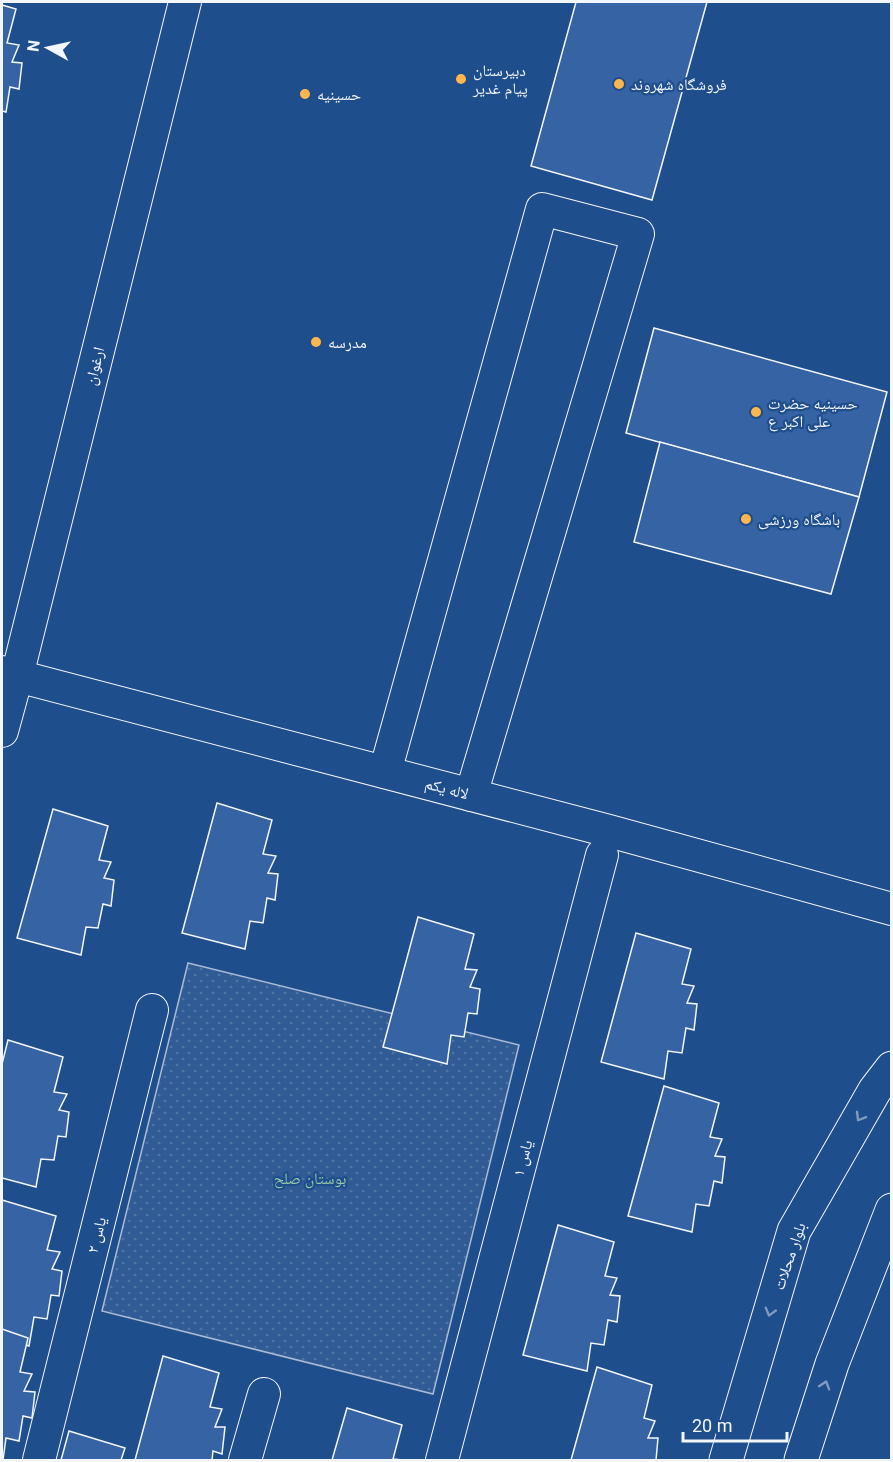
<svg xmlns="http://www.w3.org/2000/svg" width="893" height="1462" viewBox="0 0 893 1462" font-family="Roboto,'Noto Naskh Arabic',sans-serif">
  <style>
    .park { fill: url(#park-dots); stroke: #a8bbd7; stroke-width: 1.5 }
    .building { fill: #3563a3; stroke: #f2f6ff; stroke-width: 1.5 }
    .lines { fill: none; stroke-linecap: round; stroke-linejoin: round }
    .minor-casing { stroke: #f2f6ff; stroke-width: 34 }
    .secondary-casing { stroke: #f2f6ff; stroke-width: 35 }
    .minor { stroke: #1f4e8c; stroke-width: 32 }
    .secondary { stroke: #1f4e8c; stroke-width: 33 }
    .oneway { stroke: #7e9ac0 }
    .poi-dot { fill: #ffb74d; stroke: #1f4e8c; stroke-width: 2 }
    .labels { text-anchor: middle; stroke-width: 4.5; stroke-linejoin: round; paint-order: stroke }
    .poi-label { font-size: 16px; fill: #f2f6ff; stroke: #1f4e8c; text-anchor: start }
    .street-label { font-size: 16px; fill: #f2f6ff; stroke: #1f4e8c }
    .park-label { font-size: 16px; fill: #97c8a6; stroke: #1f4e8c }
  </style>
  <defs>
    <pattern id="park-dots" width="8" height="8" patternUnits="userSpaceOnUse" patternTransform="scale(1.5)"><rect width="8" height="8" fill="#305b95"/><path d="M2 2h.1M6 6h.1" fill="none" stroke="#4e73a5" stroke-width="1.8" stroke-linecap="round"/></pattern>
  </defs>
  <rect width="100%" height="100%" fill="#1f4e8c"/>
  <polygon class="park" points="188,963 519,1045 433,1394 102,1311"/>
  <g class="building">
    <polygon points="576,2 707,2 652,200 531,166"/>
    <polygon points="2,5 16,9 7,43 19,45 12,62 22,63 19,89 10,87 6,112 2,111"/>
    <polygon points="654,328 887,392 859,497 626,433"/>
    <polygon points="660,442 859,497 831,594 634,542"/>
    <polygon points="217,803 272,820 263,854 276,856 268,873 278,874 275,900 267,898 263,923 250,921 245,949 182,933"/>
    <polygon points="53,809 108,826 99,860 111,862 104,878 114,880 111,906 103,904 98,928 86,927 81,955 17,938"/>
    <polygon points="418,917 474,934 465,969 477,970 470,987 480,989 477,1014 468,1013 464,1037 451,1035 447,1064 383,1047"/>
    <polygon points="636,933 691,949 682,984 694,986 687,1003 697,1004 694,1030 686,1028 682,1053 668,1051 664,1079 601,1062"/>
    <polygon points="8,1040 63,1057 54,1092 67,1094 59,1110 69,1112 66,1137 58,1136 54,1160 41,1159 36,1187 2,1178 2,1064"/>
    <polygon points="664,1086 719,1103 710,1137 722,1139 715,1156 725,1157 722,1183 714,1181 709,1206 696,1204 692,1232 628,1216"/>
    <polygon points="2,1200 56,1216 47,1250 60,1252 52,1269 62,1271 59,1296 51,1295 47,1319 34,1317 29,1346 2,1338"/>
    <polygon points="558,1225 614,1242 605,1276 617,1278 610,1295 620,1296 617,1322 608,1320 604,1345 591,1343 587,1371 523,1355"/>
    <polygon points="2,1329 28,1338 20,1372 32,1374 24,1391 35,1392 32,1418 23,1416 19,1441 6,1438 3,1460 2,1460"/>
    <polygon points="163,1356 219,1373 210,1407 222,1409 215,1427 225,1427 222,1454 213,1451 212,1460 135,1460"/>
    <polygon points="597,1367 652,1385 644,1418 655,1421 648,1438 658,1438 656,1460 571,1460"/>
    <polygon points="347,1408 402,1425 393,1459 403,1460 332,1460"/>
    <polygon points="69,1431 125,1448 121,1460 61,1460"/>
  </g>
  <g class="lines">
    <defs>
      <g id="minor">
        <polyline points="2,672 609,831 892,909"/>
        <polyline points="2,731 17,676 185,2"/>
        <polyline points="385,772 542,209 638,234 471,795"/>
        <polyline points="39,1460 152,1010"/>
        <polyline points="245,1460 264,1394"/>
        <polyline points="442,1460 602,855"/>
      </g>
      <g id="secondary">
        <polyline points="726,1460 794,1231 875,1090 892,1068"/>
        <polyline points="801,1460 832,1364 892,1210"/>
      </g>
    </defs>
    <use href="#minor" class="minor-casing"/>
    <use href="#secondary" class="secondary-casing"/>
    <use href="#minor" class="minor"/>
    <use href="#secondary" class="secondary"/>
  </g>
  <defs><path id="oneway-chevron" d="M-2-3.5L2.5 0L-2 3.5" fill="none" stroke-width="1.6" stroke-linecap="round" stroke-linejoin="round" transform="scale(1.5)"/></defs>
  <g class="oneway">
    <use href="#oneway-chevron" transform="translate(860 1117) rotate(120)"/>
    <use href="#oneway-chevron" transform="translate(770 1312) rotate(106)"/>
    <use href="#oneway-chevron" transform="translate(825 1385) rotate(-73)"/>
  </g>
  <g class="poi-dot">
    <circle cx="461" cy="79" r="6"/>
    <circle cx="619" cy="84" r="6"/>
    <circle cx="305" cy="94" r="6"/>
    <circle cx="316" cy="342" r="6"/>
    <circle cx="756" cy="412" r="6"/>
    <circle cx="746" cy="519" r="6"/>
  </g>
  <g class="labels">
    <g class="poi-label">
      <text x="473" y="76">دبیرستان<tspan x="473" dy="18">پیام غدیر</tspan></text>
      <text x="631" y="90">فروشگاه شهروند</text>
      <text x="317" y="100">حسینیه</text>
      <text x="328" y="348">مدرسه</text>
      <text x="768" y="409">حسینیه حضرت<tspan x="768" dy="18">علی اکبر ع</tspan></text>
      <text x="758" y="525">باشگاه ورزشی</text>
    </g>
    <g class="street-label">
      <text transform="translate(94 366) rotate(-76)" y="6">ارغوان</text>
      <text transform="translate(447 788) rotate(15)" y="6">لاله یکم</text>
      <text transform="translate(522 1158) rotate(-75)" y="6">یاس ۱</text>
      <text transform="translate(96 1235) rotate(-76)" y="6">یاس ۲</text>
      <text transform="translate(789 1256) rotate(-71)" y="6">بلوار محلات</text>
    </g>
    <g class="park-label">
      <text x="310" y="1184">بوستان صلح</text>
    </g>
  </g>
  <rect width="893" height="1462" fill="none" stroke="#f2f6ff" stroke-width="6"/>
  <g transform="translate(48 48) rotate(278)" stroke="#1f4e8c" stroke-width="4.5" paint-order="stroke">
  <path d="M0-4.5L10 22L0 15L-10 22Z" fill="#f2f6ff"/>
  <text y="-9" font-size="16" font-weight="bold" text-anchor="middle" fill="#f2f6ff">N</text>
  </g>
  <path d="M683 1432v9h104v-9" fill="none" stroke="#f2f6ff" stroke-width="3"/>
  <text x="692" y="1432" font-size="18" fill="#f2f6ff" stroke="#1f4e8c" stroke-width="4.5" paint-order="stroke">20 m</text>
</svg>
